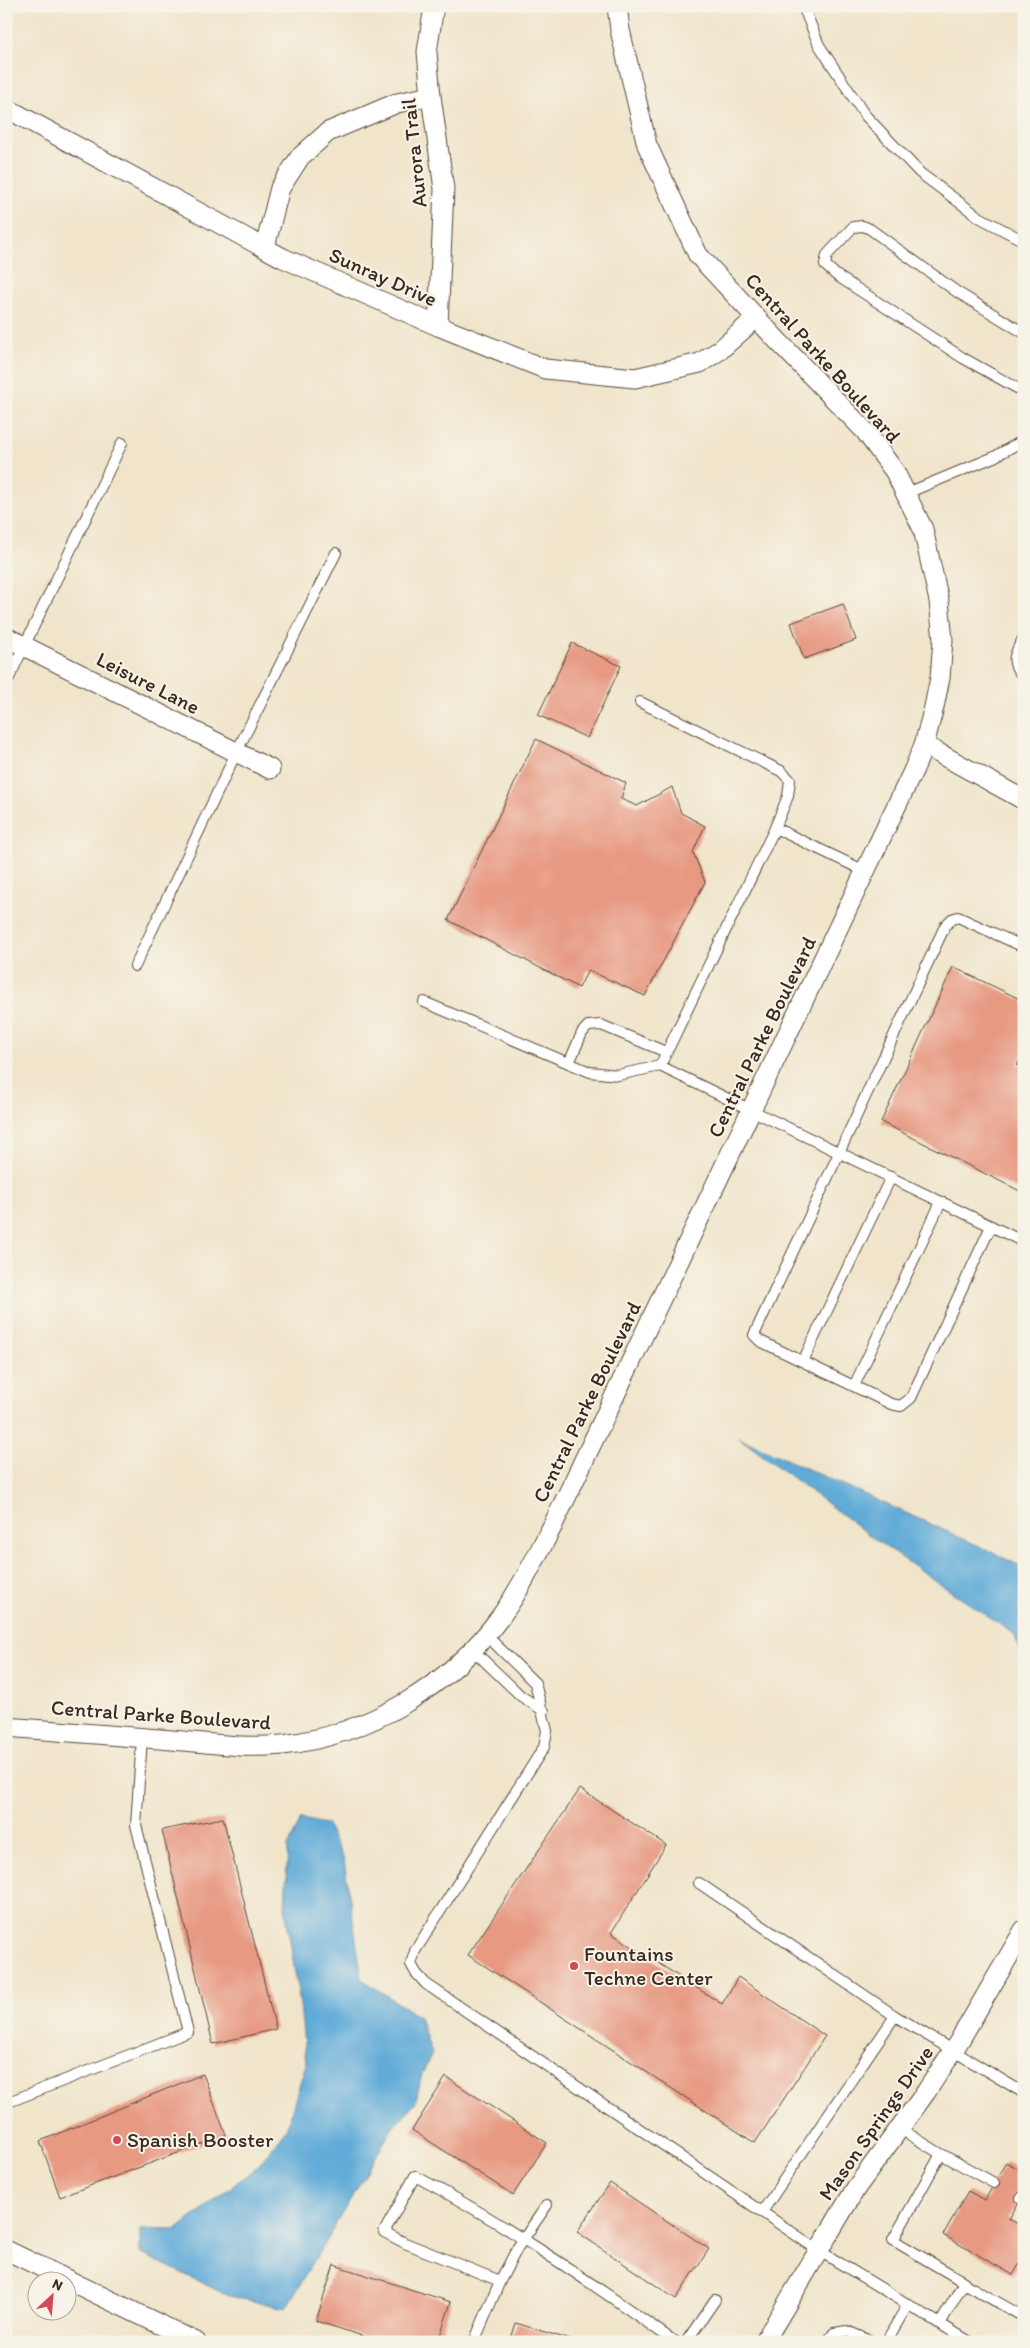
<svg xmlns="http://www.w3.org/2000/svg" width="1030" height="2348" viewBox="0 0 1030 2348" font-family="Itim,sans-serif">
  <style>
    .water { fill: #60abd8; stroke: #4e6a7b }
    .building { fill: #e79982 }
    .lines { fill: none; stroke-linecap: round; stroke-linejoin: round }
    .service-casing { stroke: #564638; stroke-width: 12 }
    .minor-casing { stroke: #564638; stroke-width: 21 }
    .service { stroke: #fff; stroke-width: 10 }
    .minor { stroke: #fff; stroke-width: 19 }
    .poi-dot { fill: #d1495b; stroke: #f7f3e8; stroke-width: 2 }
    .labels { text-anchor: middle; stroke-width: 4; stroke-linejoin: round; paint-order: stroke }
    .street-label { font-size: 21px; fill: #3b2a1e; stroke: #f7f3e8 }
    .poi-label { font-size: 21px; fill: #3b2a1e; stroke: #f7f3e8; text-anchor: start }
  </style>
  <rect width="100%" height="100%" fill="#f7f3e8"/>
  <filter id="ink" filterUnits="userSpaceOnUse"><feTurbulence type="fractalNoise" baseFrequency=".02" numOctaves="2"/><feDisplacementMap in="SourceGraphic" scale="10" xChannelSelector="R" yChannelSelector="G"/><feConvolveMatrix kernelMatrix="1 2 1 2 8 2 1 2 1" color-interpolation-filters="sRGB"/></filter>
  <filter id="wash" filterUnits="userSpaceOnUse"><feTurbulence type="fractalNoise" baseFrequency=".0096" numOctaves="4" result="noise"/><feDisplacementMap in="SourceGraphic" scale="20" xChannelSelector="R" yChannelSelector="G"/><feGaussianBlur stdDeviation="1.12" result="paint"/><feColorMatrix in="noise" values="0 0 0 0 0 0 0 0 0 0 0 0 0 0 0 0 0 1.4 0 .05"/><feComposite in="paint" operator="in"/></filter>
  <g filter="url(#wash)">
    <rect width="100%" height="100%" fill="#f0e5cb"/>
    <g class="water">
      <polygon points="739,1438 986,1549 1024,1568 1024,1671 1015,1635 880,1543"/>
      <polygon points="301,1819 326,1824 344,1860 362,1979 419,2017 432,2053 422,2074 415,2104 394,2126 286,2308 229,2296 140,2253 140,2229 176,2230 258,2166 286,2129 306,2063 300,2005 285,1908 288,1847"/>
    </g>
    <g id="blocks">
      <g class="building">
        <polygon points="843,604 856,640 804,659 791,623"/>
        <polygon points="572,643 621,666 587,738 538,715"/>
        <polygon points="536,739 626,783 621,799 637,806 672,787 681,813 705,826 693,852 705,882 645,996 588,970 579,988 448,920"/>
        <polygon points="953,967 1024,1001 1024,1051 1017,1066 1024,1063 1024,1193 881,1122"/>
        <polygon points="580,1789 666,1845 611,1933 722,2004 738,1977 825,2036 755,2143 468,1955"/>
        <polygon points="223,1818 276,2029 213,2044 162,1830"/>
        <polygon points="203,2074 226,2135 60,2197 40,2141"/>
        <polygon points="446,2077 547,2143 513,2195 412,2130"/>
        <polygon points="1006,2162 1024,2172 1024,2193 1009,2219 1024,2227 1024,2256 1013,2275 943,2235 968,2191 985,2200"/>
        <polygon points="610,2183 709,2249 676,2299 577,2232"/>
        <polygon points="334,2265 451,2302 438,2342 381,2342 316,2321"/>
        <polygon points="516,2323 574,2341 574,2342 510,2342"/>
      </g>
    </g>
  </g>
  <g filter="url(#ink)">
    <use href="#blocks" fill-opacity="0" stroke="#564638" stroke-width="1"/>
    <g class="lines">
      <defs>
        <g id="service">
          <polyline points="803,6 819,45 864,114 920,173 979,217 1024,241"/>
          <polyline points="1024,333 957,292 870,229 863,226 853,227 827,255 825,265 836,275 963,358 1024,392"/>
          <polyline points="907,493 994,457 1024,440"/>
          <path d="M1024 637C1015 654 1008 661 1024 677"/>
          <polyline points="6,684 122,443"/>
          <polyline points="640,702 781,771 790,780 788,796 775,828"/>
          <polyline points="867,872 775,828 660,1066 1024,1242"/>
          <polyline points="135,966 236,753 336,553"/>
          <polyline points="424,1002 590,1072 618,1075 660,1066"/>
          <polyline points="569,1063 582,1033 588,1026 601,1025 666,1052"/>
          <polyline points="991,1226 911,1398 901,1406 891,1404 760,1341 754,1335 945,926 952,919 958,917 1024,947"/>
          <polyline points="803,1361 891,1177"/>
          <polyline points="854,1386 941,1202"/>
          <polyline points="486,1635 535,1683 547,1731 544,1747 415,1951 411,1964 416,1973 426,1984 818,2250 970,2342"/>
          <polyline points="473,1650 521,1696 544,1711"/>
          <polyline points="699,1883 895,2016"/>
          <polyline points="6,2103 188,2032 136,1825 142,1738"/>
          <polyline points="899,2128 941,2154 893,2240 964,2282 940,2324"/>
          <polyline points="941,2154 994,2183"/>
          <polyline points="1021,2198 1024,2200"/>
          <polyline points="762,2212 895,2016 1024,2093"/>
          <path d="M500 2281 405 2243 384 2232 415 2176C506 2224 592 2283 675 2342"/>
          <polyline points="963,2283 1024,2317"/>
          <polyline points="474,2342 500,2281 518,2247 547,2205"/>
          <polyline points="686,2342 715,2300"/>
          <polyline points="827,2342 834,2333 847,2331 873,2342"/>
          <polyline points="886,2342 908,2304"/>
        </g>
        <g id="minor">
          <polyline points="434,6 427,52 431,96 444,189 438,326"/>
          <polyline points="6,108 283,258 438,326 545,369 635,378 700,363 720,350 756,318"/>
          <polyline points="265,247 280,188 300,157 328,132 397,103 431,96"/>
          <polyline points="6,637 270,769"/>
          <polyline points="924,745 1024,800"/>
          <path d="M6 1727C62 1731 117 1736 172 1740 209 1743 246 1749 282 1745 369 1735 450 1686 501 1616 521 1589 536 1557 552 1527L914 769 924 745 934 707 940 678 943 640 939 601 923 529 895 472 865 431 776 339 698 255 647 145 620 30 617 6"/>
          <polyline points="6,2250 196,2342"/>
          <polyline points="764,2342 856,2188 926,2092 958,2043 1024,1930"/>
        </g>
      </defs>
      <use href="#service" class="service-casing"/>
      <use href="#minor" class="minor-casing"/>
      <use href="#service" class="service"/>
      <use href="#minor" class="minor"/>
    </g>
  </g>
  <g class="poi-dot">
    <circle cx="574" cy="1966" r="5"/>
    <circle cx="117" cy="2140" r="5"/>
  </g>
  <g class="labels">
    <g class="street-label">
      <text transform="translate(414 153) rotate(-96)" y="7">Aurora Trail</text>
      <text transform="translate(383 277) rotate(24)" y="7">Sunray Drive</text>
      <text transform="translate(823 358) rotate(48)" y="7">Central Parke Boulevard</text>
      <text transform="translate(148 683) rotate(27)" y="7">Leisure Lane</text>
      <text transform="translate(762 1037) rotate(-64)" y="7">Central Parke Boulevard</text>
      <text transform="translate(587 1402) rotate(-64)" y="7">Central Parke Boulevard</text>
      <text transform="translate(161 1715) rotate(4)" y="7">Central Parke Boulevard</text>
      <text transform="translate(876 2123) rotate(-55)" y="7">Mason Springs Drive</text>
    </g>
    <g class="poi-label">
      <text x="584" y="1961">Fountains<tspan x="584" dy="24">Techne Center</tspan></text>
      <text x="127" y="2147">Spanish Booster</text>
    </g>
  </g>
  <rect width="1030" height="2348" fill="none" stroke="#f7f3e8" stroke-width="25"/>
  <g transform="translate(52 2296) rotate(26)"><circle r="24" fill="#f7f3e8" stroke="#aca397"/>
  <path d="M0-4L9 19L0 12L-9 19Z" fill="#d1495b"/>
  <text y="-8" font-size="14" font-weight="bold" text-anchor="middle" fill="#3b2a1e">N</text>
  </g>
</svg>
